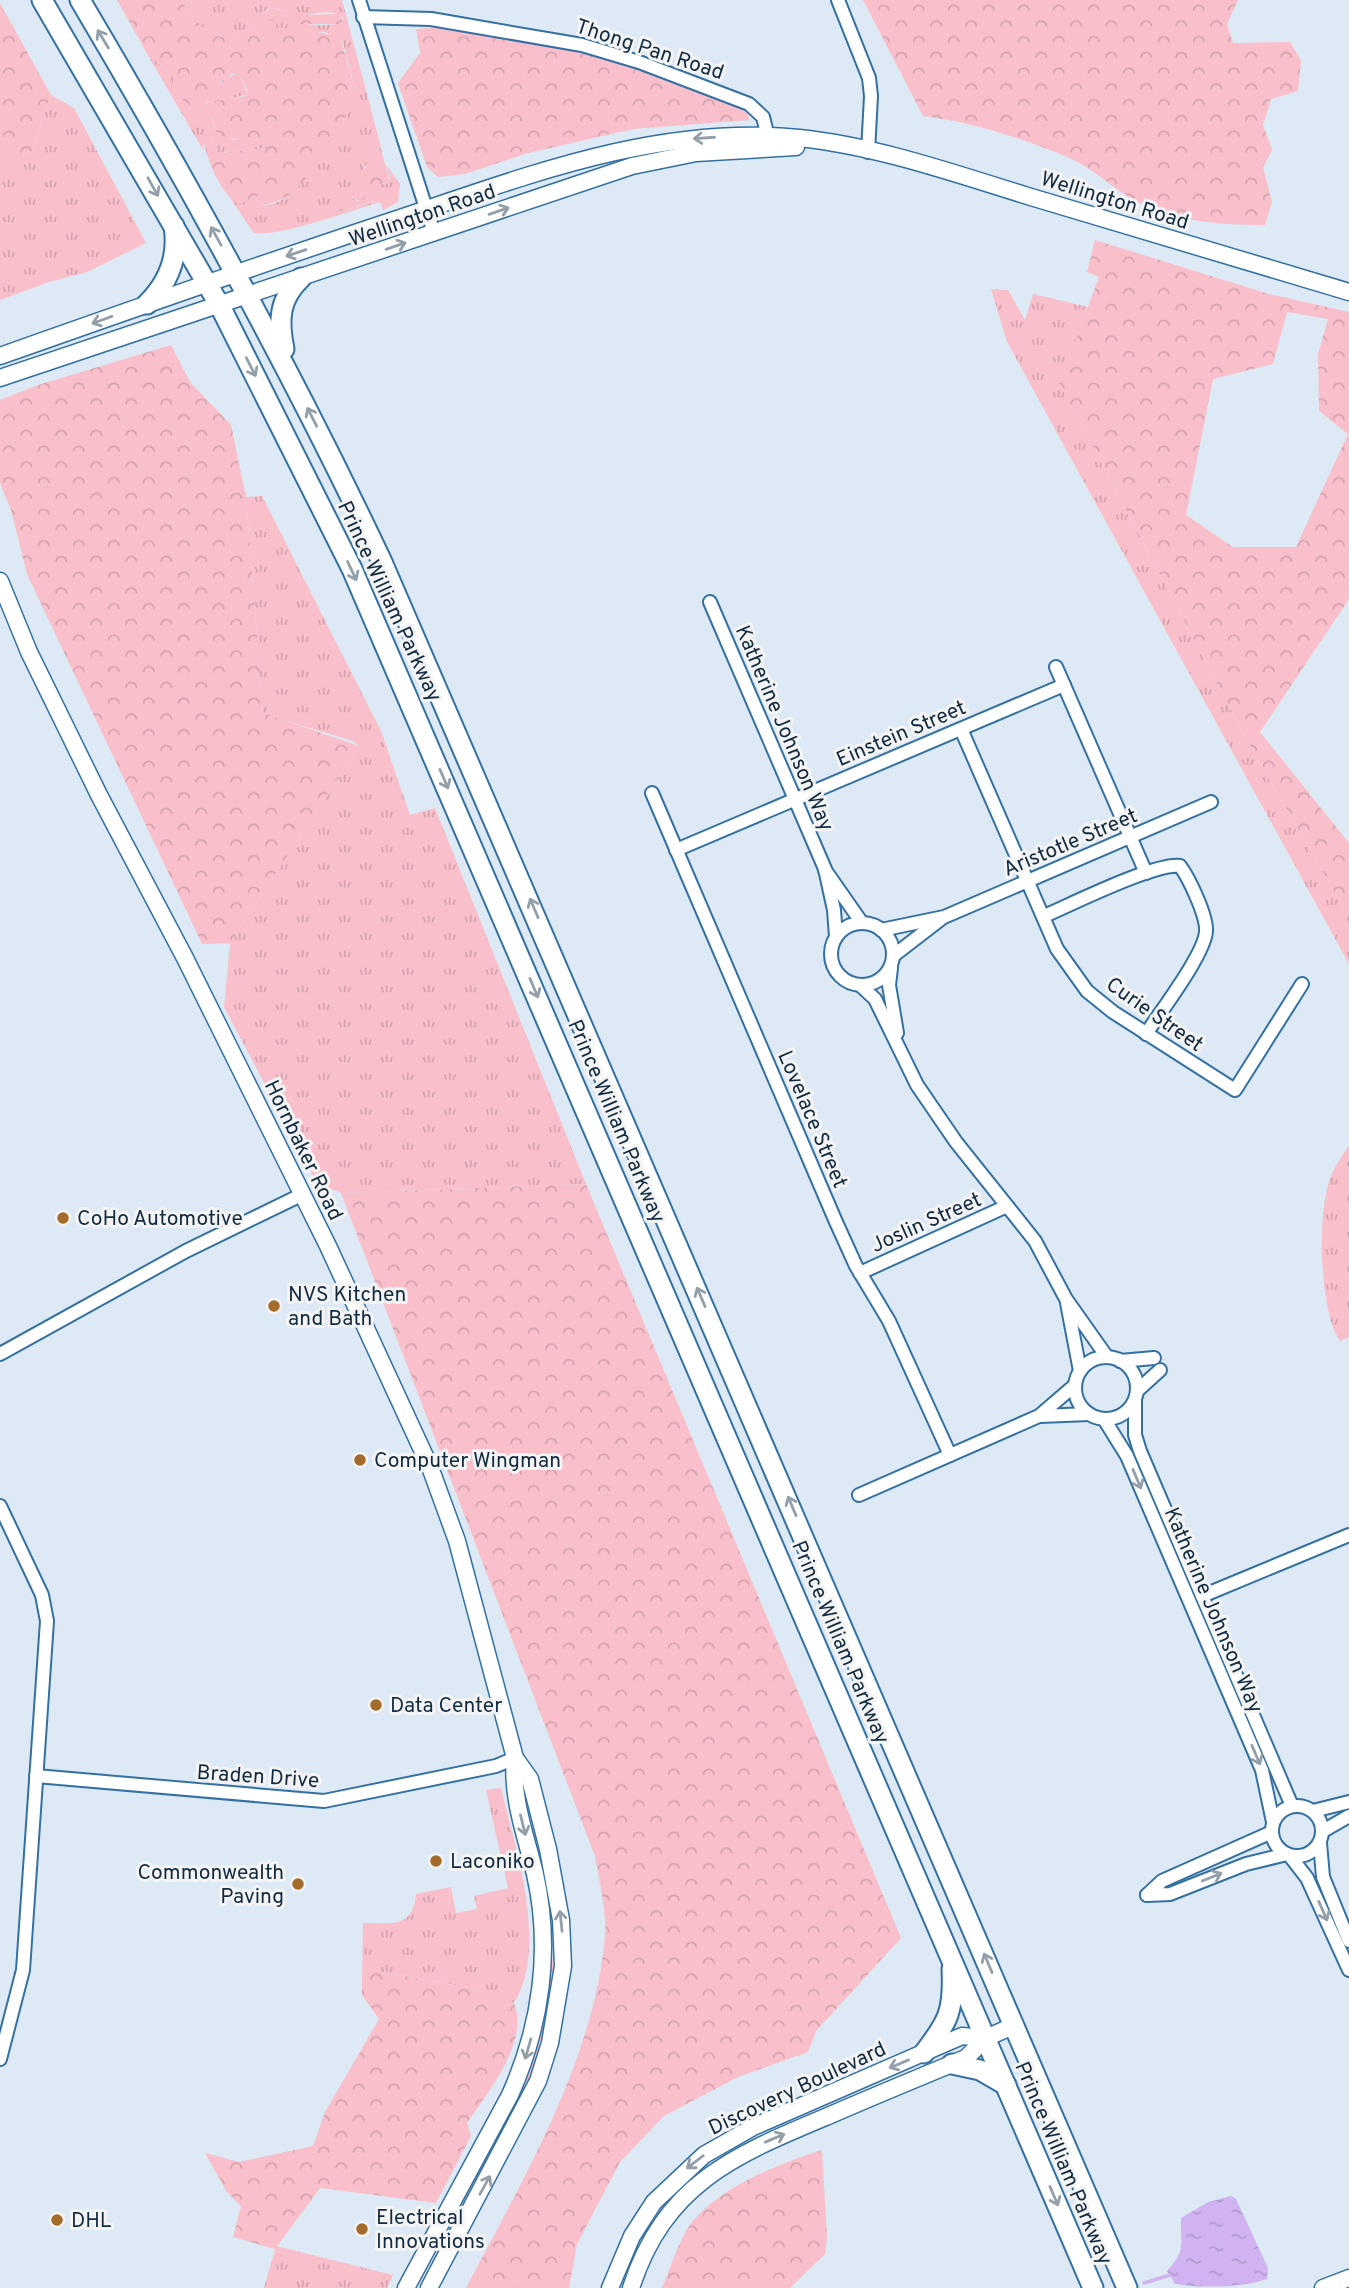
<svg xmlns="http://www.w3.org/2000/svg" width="1349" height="2288" viewBox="0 0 1349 2288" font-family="Overpass,sans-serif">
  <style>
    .grass { fill: url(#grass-tufts); fill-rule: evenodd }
    .forest { fill: url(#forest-crowns); fill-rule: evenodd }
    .water { fill: url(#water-ripples) }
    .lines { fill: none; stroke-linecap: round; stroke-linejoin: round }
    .stream { stroke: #d0b3f0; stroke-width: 3.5 }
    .minor-casing { stroke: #3470a1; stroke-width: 16 }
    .major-casing { stroke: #3470a1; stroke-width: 19 }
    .highway-casing { stroke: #3470a1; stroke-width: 23 }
    .minor { stroke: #fff; stroke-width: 12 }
    .major { stroke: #fff; stroke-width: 16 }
    .highway { stroke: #fff; stroke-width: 19 }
    .oneway { stroke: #94a0a9 }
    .poi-dot { fill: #a46b2a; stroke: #f4f4f4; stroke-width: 2.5 }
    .labels { text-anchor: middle; stroke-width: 6; stroke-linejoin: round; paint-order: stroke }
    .street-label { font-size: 21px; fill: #122b40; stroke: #f4f4f4 }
    .poi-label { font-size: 21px; fill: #122b40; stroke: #f4f4f4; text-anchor: start }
  </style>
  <defs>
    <pattern id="grass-tufts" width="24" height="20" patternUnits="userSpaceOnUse" patternTransform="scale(1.75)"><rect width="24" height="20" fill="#f9bfca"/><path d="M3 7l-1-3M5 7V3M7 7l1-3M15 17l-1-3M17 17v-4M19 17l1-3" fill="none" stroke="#d4a4af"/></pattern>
    <pattern id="forest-crowns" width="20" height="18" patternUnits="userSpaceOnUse" patternTransform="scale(1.75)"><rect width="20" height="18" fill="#f9bfca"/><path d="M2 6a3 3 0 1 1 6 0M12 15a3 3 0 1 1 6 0" fill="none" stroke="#d4a4af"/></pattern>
    <pattern id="water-ripples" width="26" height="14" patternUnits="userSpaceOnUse" patternTransform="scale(1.75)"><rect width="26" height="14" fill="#d0b3f0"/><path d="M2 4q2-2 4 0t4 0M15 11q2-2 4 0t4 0" fill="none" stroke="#b29acf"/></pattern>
  </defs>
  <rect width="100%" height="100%" fill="#dde9f4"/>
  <g class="grass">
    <path d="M182 0H342L381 147 378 148 377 156 365 166 357 189 388 183 390 178 386 165 400 184 398 202 383 210 380 202C356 209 271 240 253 232L230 198 239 204 259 195 260 199 255 204C299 218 339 120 355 89L342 40 325 32 261 27 220 37 194 23ZM274 8C282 9 287 15 295 15 310 17 331 6 343 18L342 23C314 29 286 19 259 19L263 12ZM352 197 357 200 377 201 338 212Z"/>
    <path d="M149 57 173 73V81L207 103C217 91 222 72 239 75L248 94 230 99 212 116 215 130 232 140 250 136 267 137V148L218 153 209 135 203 145V150Z"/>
    <polygon points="51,95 74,108 146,243 87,272 49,282 0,300 0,165 31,152"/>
    <polygon points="991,289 1008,290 1025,320 1033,294 1088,307 1059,383 1250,746 1349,917 1349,964 1007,342"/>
    <polygon points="262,496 381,731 410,815 435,808 586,1184 341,1193 317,1183 224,1007 230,943 359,746 353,741 263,714 246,497"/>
    <path d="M1349 1145V1337L1340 1341C1319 1311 1317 1213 1330 1179 1334 1167 1342 1156 1349 1145Z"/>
    <path d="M501 1788C515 1848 549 1947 514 2003L475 1989 377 1971 362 1979 363 1923C391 1923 413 1929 416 1894L451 1887 456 1913 477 1909 474 1896 508 1888 486 1790Z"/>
    <path d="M550 1943C552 1958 556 1975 554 1991 545 2082 487 2166 444 2245L441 2243 451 2217 514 2100Z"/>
    <polygon points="276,2246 393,2275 387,2288 264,2288"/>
  </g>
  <g class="forest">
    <path d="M117 0H182L194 23 220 37 261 27 305 29 340 37 355 89V97C333 134 307 208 254 205L260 199 259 195 239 204C222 198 203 152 203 135L208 133 218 153 267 148V137L228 139 216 132 212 116 215 101 246 96 248 91 239 75 231 74 220 82C217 98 203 108 187 108L173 82V73L149 57Z"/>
    <path d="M863 0H1238L1227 24 1233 43 1290 42 1301 61 1298 91 1271 99 1263 125 1272 150 1263 167 1272 202 1265 225C1223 225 1177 222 1139 203 1114 190 1094 168 1067 157 1022 138 971 122 923 116Z"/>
    <polygon points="0,3 51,95 31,152 0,165"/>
    <polygon points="274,8 293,15 339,14 343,21 340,24 300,24 258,19 259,15"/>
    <polygon points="439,27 604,57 738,108 748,113 749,120 633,129 528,153 465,174 438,177 427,167 398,83 420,53 416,29"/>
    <path d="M380 146 390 182 357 190C356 171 375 160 380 146Z"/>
    <polygon points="367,196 375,196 378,200 338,212 351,197 358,201"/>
    <path d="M1095 240 1269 294 1349 312V599L1260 732 1349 843V917L1250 746 1059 383 1099 277 1087 272ZM1287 312 1328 319 1318 354 1319 411 1348 434 1296 547H1233L1186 515 1213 379 1273 364Z"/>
    <polygon points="171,345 190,382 231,425 246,497 263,713 359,746 230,943 202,944 27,574 11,510 0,483 0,400 38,385"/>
    <path d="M586 1184 901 1938 816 2031 808 2052 738 2077 664 2116 620 2162 577 2244 569 2288H466C523 2179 594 2061 605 1936 607 1911 599 1881 595 1856L341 1193Z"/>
    <path d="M376 1971 475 1989 514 2003C530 2041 488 2092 467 2123L471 2136 436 2203 320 2188 275 2249 233 2237 241 2206 227 2192 205 2153 239 2162 313 2146 325 2112 379 2019 362 1995V1979Z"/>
    <path d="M822 2150 827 2237 825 2254 790 2288H662C669 2270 676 2250 685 2233 708 2191 778 2164 822 2150Z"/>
  </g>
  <path class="water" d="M1231 2196 1236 2199 1268 2268 1267 2279C1242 2288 1202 2288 1175 2284L1167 2271C1187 2249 1180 2245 1181 2218L1208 2202Z"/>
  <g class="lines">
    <polyline class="stream" points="1144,2283 1170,2275"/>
    <defs>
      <g id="minor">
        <polyline points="359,0 434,233"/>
        <polyline points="838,0 869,78 871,96 868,152"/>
        <polyline points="363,17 431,19 582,45 639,62 749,104 763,117 770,145"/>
        <polyline points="710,602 825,869 834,910 836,937"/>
        <polyline points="1056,667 1146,873"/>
        <polyline points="961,729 1057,949 1087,991 1113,1012 1235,1090 1302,984"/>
        <polyline points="652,793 836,1222 856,1266 889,1321 950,1455"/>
        <polyline points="676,850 1064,685"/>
        <polyline points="825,870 862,923"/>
        <path d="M1044 916C1070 905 1156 862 1180 866 1189 878 1207 916 1206 931 1205 954 1160 1012 1146 1034"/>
        <circle cx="862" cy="954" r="31"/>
        <polyline points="881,930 944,917 1211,802"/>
        <polyline points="893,956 941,919"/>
        <polyline points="891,968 889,985 897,1033"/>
        <polyline points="860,985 875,999 917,1085 956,1142 1035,1241 1066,1299 1107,1357"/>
        <polyline points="860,1273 1007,1206"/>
        <polyline points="1067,1303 1080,1371"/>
        <polyline points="0,1354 186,1251 301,1195"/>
        <circle cx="1106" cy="1388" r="31"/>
        <polyline points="1120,1361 1154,1358"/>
        <polyline points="1138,1390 1160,1370"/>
        <polyline points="1135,1400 1135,1435 1140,1451 1292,1806"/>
        <polyline points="1040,1416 1089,1414"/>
        <polyline points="1104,1419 1127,1456 1262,1770 1273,1822"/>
        <polyline points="859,1495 1039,1416 1075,1385"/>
        <polyline points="0,1506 42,1595 47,1621 23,1970 0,2059"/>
        <polyline points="1202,1596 1349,1535"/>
        <polyline points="36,1776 324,1801 496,1766 515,1758"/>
        <circle cx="1297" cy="1831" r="25"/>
        <polyline points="1313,1811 1349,1802"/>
        <polyline points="1323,1831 1349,1816"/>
        <polyline points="1320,1843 1323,1877 1349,1941"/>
        <polyline points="1290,1856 1307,1878 1349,1970"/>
        <polyline points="1147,1895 1170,1894 1246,1864 1287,1854"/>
        <polyline points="1147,1895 1162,1881 1272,1832"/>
      </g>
      <g id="major">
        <path d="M0 356C133 309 266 262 400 218 529 175 660 124 799 138 877 146 956 174 1031 197 1137 229 1243 261 1349 292"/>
        <polyline points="0,378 632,166 696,153 796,147"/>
        <path d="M0 581 29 652 99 795 185 958 328 1246 430 1467 457 1541 515 1758C511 1798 526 1836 535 1874 552 1949 541 2026 510 2095L406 2288"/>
        <polyline points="429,2288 538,2081 550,2043 563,1966 561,1920 548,1849 530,1779 515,1758"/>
        <polyline points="610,2288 632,2236 654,2202 704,2155 753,2127 962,2036 986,2038"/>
        <path d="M631 2288C665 2183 735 2155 828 2116 874 2096 920 2077 966 2058L986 2038 1015 2025"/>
        <polyline points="1323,2288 1349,2278"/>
      </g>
      <g id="highway">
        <polyline points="42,0 220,306 352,569 1093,2288"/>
        <path d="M80 0C189 184 291 369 382 562L1127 2288"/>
        <path d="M147 304C169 282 179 257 174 226"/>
        <path d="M284 349C278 320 279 299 301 278"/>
        <path d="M924 2053C949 2021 954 2010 952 1969"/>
        <polyline points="952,2064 980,2070 1006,2085"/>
      </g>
    </defs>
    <use href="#minor" class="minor-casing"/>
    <use href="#major" class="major-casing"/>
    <use href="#highway" class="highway-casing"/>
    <use href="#minor" class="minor"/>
    <use href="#major" class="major"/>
    <use href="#highway" class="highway"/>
  </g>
  <defs><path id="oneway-shaft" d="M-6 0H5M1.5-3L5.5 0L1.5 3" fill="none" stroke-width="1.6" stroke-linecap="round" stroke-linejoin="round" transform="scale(1.75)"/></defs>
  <g class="oneway">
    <use href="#oneway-shaft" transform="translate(103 39) rotate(-121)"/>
    <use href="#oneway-shaft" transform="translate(704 138) rotate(176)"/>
    <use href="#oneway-shaft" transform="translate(153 187) rotate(61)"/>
    <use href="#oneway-shaft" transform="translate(499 211) rotate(-19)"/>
    <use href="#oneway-shaft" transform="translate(216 236) rotate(-119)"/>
    <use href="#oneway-shaft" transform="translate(396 246) rotate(-19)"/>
    <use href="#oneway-shaft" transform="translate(296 253) rotate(161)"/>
    <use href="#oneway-shaft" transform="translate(102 320) rotate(160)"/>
    <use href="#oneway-shaft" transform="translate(251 367) rotate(63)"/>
    <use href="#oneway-shaft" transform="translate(312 417) rotate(-117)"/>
    <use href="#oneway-shaft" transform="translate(352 571) rotate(65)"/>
    <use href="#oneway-shaft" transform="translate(444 779) rotate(67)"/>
    <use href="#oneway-shaft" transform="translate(534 908) rotate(-113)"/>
    <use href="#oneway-shaft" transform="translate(534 988) rotate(67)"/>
    <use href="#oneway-shaft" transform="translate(701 1297) rotate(-113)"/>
    <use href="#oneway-shaft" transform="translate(1137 1479) rotate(67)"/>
    <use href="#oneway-shaft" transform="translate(792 1506) rotate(-113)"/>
    <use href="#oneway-shaft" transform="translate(1256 1755) rotate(67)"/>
    <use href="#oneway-shaft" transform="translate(523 1825) rotate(76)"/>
    <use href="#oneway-shaft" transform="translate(1212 1877) rotate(-22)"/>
    <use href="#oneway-shaft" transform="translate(1323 1911) rotate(66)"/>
    <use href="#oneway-shaft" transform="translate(561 1921) rotate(-96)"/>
    <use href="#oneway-shaft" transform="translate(988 1963) rotate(-113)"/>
    <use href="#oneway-shaft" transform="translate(528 2049) rotate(106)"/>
    <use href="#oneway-shaft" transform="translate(899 2064) rotate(157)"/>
    <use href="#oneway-shaft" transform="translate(775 2138) rotate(-23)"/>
    <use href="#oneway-shaft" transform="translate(695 2162) rotate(142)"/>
    <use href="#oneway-shaft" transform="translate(485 2185) rotate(-61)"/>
    <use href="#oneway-shaft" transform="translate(1054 2196) rotate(67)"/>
  </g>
  <g class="poi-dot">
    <circle cx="63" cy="1218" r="7"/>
    <circle cx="274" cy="1306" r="7"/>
    <circle cx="360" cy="1460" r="7"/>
    <circle cx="376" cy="1705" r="7"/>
    <circle cx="436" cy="1861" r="7"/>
    <circle cx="298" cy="1884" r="7"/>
    <circle cx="57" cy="2220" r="7"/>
    <circle cx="362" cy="2229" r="7"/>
  </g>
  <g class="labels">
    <g class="street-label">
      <text transform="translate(650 49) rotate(18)" y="7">Thong Pan Road</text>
      <text transform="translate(1115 200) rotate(17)" y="7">Wellington Road</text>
      <text transform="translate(422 215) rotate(-19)" y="7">Wellington Road</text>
      <text transform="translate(390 601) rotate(65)" y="7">Prince William Parkway</text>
      <text transform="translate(785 728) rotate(67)" y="7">Katherine Johnson Way</text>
      <text transform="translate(901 733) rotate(-23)" y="7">Einstein Street</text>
      <text transform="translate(1070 842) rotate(-23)" y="7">Aristotle Street</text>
      <text transform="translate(1155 1014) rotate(35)" y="7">Curie Street</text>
      <text transform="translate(813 1119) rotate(67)" y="7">Lovelace Street</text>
      <text transform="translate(617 1121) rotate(67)" y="7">Prince William Parkway</text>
      <text transform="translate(304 1150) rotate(64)" y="7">Hornbaker Road</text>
      <text transform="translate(926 1222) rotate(-24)" y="7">Joslin Street</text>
      <text transform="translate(1214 1610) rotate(67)" y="7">Katherine Johnson Way</text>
      <text transform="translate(841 1642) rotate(67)" y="7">Prince William Parkway</text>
      <text transform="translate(258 1776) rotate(4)" y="7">Braden Drive</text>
      <text transform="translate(797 2088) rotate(-25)" y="7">Discovery Boulevard</text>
      <text transform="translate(1064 2163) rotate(67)" y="7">Prince William Parkway</text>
    </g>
    <g class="poi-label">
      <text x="77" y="1225">CoHo Automotive</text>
      <text x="288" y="1301">NVS Kitchen<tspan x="288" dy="24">and Bath</tspan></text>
      <text x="374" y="1467">Computer Wingman</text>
      <text x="390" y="1712">Data Center</text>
      <text x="450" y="1868">Laconiko</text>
      <text x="284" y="1879" text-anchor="end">Commonwealth<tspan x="284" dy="24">Paving</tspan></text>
      <text x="376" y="2224">Electrical<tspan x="376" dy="24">Innovations</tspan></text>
      <text x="71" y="2227">DHL</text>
    </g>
  </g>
</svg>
